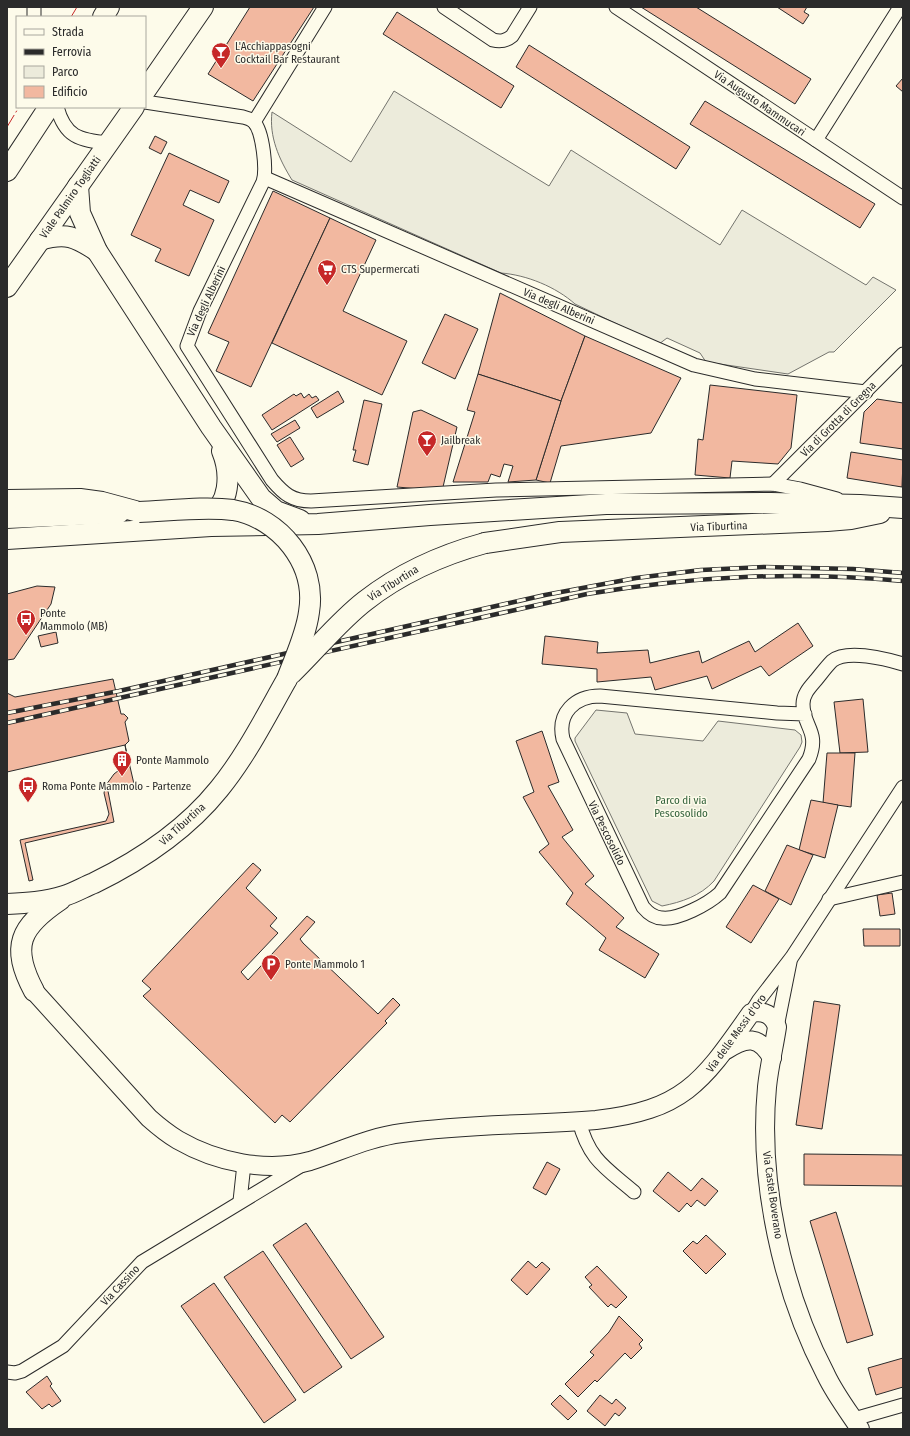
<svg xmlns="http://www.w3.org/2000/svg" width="910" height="1436" viewBox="0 0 910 1436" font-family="'Fira Sans Condensed',sans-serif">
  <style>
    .green { fill: #ecebdb; stroke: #74746e }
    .building { fill: #f2b8a0; stroke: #2b2b2b }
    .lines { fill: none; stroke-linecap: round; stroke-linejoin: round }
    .street-casing { stroke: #2b2b2b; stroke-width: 15 }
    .secondary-casing { stroke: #2b2b2b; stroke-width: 20 }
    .primary-casing { stroke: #2b2b2b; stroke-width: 22 }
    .street { stroke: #fdfbea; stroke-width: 13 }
    .secondary { stroke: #fdfbea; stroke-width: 18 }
    .primary { stroke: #fdfbea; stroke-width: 20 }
    .rail-casing { stroke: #2b2b2b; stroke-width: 4.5 }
    .rail { stroke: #fdfbea; stroke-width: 3; stroke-dasharray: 9; stroke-linecap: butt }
    .primary-bridge-casing { stroke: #2b2b2b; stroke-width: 22; stroke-linecap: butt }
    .primary-bridge { stroke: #fdfbea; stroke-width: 20 }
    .power { stroke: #c62828; stroke-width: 1; stroke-dasharray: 14 3 2 3; stroke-linecap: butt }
    .labels { text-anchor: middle; stroke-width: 3; stroke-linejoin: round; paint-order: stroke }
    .poi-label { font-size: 11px; fill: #2b2b2b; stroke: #fdfbea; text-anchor: start }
    .street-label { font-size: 11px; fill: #2b2b2b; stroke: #fdfbea }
    .park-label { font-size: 11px; fill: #34623c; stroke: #fdfbea }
  </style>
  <rect width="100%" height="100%" fill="#fdfbea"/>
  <g class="green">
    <path d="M394 91 549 186 571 150 720 245 742 210 866 285 873 277 896 290 834 352H829L788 374 706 362 700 353 667 338 659 344 575 304C556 287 527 275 501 273L292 180C279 159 269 137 272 112L351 162Z"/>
    <path d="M596 710 627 713 635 734 703 741 718 721 795 730 801 735 802 742 800 747 714 881C700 896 682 902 662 906L652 901 575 741V738Z"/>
  </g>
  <g class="building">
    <polygon points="250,7 314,7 253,101 208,74"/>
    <polygon points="641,7 696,7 811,79 795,104"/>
    <polygon points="777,7 807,7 804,12 809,15 803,24"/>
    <polygon points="397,12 514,86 501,108 383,34"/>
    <polygon points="529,45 690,147 676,169 516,67"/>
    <polygon points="903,78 903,92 896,86"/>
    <polygon points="705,101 875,204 860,228 690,124"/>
    <polygon points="155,136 167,142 161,154 149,148"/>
    <polygon points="169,153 229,181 219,203 190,190 183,205 214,220 189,276 155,261 161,249 131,235"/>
    <polygon points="273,191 330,218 251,387 216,371 229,342 208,333"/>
    <polygon points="330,218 376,240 343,311 407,341 382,395 272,343"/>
    <polygon points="500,293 585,336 561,401 478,374"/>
    <polygon points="445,314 478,329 455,379 422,363"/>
    <polygon points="585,336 681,378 651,433 561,446 550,483 536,480 561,401"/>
    <polygon points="478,374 561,401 536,480 508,482 513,466 504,464 500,477 491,474 488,482 453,482 475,412 467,410"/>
    <polygon points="710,385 797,395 791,448 778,464 732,461 730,478 695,475 698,439 703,440"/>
    <polygon points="338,391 344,402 317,418 311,408"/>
    <polygon points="301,393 304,398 309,394 312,398 316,396 319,400 272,430 262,415 294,394 296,396"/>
    <polygon points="877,399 903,403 903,449 860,443 864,412"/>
    <polygon points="364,400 382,404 368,465 353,461 356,450 353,450"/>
    <polygon points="421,410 457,427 443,487 420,489 397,487 413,412"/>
    <polygon points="295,420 300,428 277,442 271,434"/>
    <polygon points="290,437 304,459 291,467 277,445"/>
    <polygon points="851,452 903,460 902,487 847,478"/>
    <polygon points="37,586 55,587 51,604 14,659 7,660 7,594"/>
    <polygon points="798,623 813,646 769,676 761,666 712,689 707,676 655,690 651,677 597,682 597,669 542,664 545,636 598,642 597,653 648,650 650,663 699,651 702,663 749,641 755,652"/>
    <polygon points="56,632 58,643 41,647 38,636"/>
    <polygon points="113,679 121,714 124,714 128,718 125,722 129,741 125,745 134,784 108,791 114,822 25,843 33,880 29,881 20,840 106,821 109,814 104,793 106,785 114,774 128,763 125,745 7,772 7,693 15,697"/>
    <polygon points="863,699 868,752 840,753 834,702"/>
    <polygon points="542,731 559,782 548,786 573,830 562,837 594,876 585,884 624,918 616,927 659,954 645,978 599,950 606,938 566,904 573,893 539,852 549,844 523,797 534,792 516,741"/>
    <polygon points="827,753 855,753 851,807 823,803"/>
    <polygon points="811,800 838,805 825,858 799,850"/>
    <polygon points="787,845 813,855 791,905 765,891"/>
    <polygon points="253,863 261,870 246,888 277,918 270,926 278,933 241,972 248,980 307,916 315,922 300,939 303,943 378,1014 393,998 400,1005 385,1021 387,1023 290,1122 282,1115 275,1123 143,996 151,989 142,981"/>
    <polygon points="753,885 779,899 751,943 726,927"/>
    <polygon points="892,893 895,914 880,916 877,895"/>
    <polygon points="863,929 900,929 900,946 864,946"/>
    <polygon points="814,1001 840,1005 822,1129 796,1125"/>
    <polygon points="804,1154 903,1155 903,1186 804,1185"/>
    <polygon points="547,1162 560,1169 546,1195 533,1188"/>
    <polygon points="668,1172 691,1191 702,1178 718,1191 705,1206 697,1200 691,1207 687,1203 679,1212 653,1191"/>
    <polygon points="836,1212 873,1335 847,1343 810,1221"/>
    <polygon points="306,1223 384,1337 351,1359 273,1245"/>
    <polygon points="706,1235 726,1254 706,1274 683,1251 693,1241 697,1244"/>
    <polygon points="263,1251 342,1367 304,1393 224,1277"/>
    <polygon points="528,1261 536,1268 542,1262 550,1269 527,1295 511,1280"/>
    <polygon points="597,1266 627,1297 616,1308 611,1304 608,1307 589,1287 592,1285 585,1277"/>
    <polygon points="214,1283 296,1400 264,1423 181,1306"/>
    <polygon points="619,1316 643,1340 639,1344 642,1348 631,1359 625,1353 597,1382 595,1380 578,1397 565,1384 594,1355 590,1352 609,1332"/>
    <polygon points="903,1358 903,1387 876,1395 868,1368"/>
    <polygon points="47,1376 52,1384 50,1386 61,1401 52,1407 49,1404 42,1409 26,1392"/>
    <polygon points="560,1395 577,1411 568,1420 551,1404"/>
    <polygon points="600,1395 612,1404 616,1399 626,1408 619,1416 615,1413 605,1426 587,1411"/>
  </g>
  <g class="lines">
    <defs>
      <g id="street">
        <polyline points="34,7 34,17"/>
        <path d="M444 7 493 40C501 42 506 41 512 36L530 7"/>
        <polyline points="616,7 903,198"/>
        <path d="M145 102 243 117C247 118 251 119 254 122 263 132 267 170 263 182L200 311 187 346 272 480C284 494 292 501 311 501L496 490 773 484 800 489 837 499"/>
        <path d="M57 107C65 137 79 140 108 143"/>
        <polyline points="254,122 325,7"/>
        <polyline points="816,140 900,7"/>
        <polyline points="265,178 694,365 755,379 866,392"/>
        <polyline points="773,484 903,354"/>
        <path d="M805 714 777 713 600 696C575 696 557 713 563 739L643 907C648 913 654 918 662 918 678 920 708 904 720 893L809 759C820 731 803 727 803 704 803 694 810 687 816 680 821 674 826 667 832 661 847 649 886 659 903 664"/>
        <polyline points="829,899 903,882"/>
        <polyline points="751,1013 759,1000 792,957 903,787"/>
        <polyline points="777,1027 790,962"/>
        <path d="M579 1121C589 1160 606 1168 634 1192"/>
        <polyline points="240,1201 244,1164"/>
        <polyline points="7,1372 15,1373 22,1371 63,1346 142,1262 302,1165"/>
        <polyline points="854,1419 903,1405"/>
      </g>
      <g id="secondary">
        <path d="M34 991 149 1118C158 1126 168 1134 178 1140 216 1162 267 1173 310 1161 341 1151 370 1137 402 1133 466 1124 532 1125 596 1120 685 1110 703 1081 751 1013 764 1010 773 1015 777 1027 774 1047 769 1067 767 1087 758 1181 782 1291 826 1375 835 1394 848 1411 860 1429"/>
        <path d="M726 1050C746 1037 759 1035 772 1058"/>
      </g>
      <g id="primary">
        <polyline points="103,17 109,7"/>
        <polyline points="145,91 203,7"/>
        <polyline points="7,171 49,107"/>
        <polyline points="78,186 80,213 97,251 211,427 261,498 276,511 300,520"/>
        <path d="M40 240C66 232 76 237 97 251"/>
        <polyline points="7,287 134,107"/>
        <polyline points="7,500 80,499 102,502 139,512"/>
        <polyline points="7,518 119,513"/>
        <path d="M206 518C231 506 231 473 222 451"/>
        <polyline points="7,539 211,526 318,524 430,515 606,504 771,503 860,505 903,508"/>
        <polyline points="485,543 560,532 827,521 851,519 880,513"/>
        <path d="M7 904C26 903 45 902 64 896 74 893 84 887 94 883 141 860 186 830 219 789 246 756 266 716 287 679"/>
        <path d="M34 991C10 946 20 927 60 900"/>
      </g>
    </defs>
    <use href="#street" class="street-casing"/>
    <use href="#secondary" class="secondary-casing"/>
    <use href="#primary" class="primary-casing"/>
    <use href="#street" class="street"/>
    <use href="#secondary" class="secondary"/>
    <use href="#primary" class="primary"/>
    <defs>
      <g id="rail">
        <polyline points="7,713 119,691 545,595 636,578 701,570 764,567 853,569 903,573"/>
        <path d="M7 723 587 594C696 576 793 571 903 581"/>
      </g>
    </defs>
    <use href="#rail" class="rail-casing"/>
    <use href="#rail" class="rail"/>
    <defs>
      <g id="primary-bridge">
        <path d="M139 512C167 511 205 506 233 510 280 518 317 564 309 612 306 635 295 657 287 679"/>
        <path d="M291 674C315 651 339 621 365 601 402 572 441 555 485 543"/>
      </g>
    </defs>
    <use href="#primary-bridge" class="primary-bridge-casing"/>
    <use href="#primary-bridge" class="primary-bridge"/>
    <g class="power">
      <polyline points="71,17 77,7"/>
      <polyline points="7,127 19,107"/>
    </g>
  </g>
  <defs>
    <symbol id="bar-pin" viewBox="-11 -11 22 30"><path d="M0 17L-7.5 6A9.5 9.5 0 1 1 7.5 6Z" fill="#c62828" stroke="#fdfbea"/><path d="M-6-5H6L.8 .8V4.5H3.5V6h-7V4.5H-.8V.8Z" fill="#fff"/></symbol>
    <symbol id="supermarket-pin" viewBox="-11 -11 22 30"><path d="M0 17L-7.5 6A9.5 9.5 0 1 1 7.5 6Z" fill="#c62828" stroke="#fdfbea"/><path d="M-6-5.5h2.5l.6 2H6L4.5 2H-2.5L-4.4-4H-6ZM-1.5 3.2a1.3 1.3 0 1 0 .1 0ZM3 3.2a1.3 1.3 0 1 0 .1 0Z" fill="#fff"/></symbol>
    <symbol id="bus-pin" viewBox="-11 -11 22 30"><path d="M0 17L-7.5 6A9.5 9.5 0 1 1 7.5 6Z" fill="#c62828" stroke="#fdfbea"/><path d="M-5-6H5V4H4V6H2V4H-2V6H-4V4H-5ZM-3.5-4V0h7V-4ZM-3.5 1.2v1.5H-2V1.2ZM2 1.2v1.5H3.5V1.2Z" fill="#fff"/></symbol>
    <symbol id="building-pin" viewBox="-11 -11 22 30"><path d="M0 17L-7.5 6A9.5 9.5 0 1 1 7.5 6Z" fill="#c62828" stroke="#fdfbea"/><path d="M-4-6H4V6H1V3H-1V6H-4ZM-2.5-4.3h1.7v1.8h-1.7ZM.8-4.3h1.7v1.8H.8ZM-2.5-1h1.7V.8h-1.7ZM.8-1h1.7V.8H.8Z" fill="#fff"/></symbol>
    <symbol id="parking-pin" viewBox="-11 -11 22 30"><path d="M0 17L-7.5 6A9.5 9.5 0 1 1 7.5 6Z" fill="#c62828" stroke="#fdfbea"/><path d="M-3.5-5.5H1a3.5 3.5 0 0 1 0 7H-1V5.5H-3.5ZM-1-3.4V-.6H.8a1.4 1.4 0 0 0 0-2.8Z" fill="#fff"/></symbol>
  </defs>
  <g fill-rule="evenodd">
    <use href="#bar-pin" x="210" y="41" width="22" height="30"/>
    <use href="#supermarket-pin" x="316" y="258" width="22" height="30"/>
    <use href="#bar-pin" x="416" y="429" width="22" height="30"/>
    <use href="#bus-pin" x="15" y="608" width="22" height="30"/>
    <use href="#building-pin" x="111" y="749" width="22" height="30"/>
    <use href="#bus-pin" x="17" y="775" width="22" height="30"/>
    <use href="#parking-pin" x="260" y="953" width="22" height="30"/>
  </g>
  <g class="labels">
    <g class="poi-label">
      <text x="235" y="50">L'Acchiappasogni<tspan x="235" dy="13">Cocktail Bar Restaurant</tspan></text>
      <text x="341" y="273">CTS Supermercati</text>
      <text x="441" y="444">Jailbreak</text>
      <text x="40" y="617">Ponte<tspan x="40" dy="13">Mammolo (MB)</tspan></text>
      <text x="136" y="764">Ponte Mammolo</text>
      <text x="42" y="790">Roma Ponte Mammolo - Partenze</text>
      <text x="285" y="968">Ponte Mammolo 1</text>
    </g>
    <g class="street-label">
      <text transform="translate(760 103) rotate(34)" y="4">Via Augusto Mammucari</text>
      <text transform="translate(70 197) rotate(-55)" y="4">Viale Palmiro Togliatti</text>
      <text transform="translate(206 301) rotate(-65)" y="4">Via degli Alberini</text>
      <text transform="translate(559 306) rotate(23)" y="4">Via degli Alberini</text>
      <text transform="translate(838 419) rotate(-45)" y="4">Via di Grotta di Gregna</text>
      <text transform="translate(719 526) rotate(-2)" y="4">Via Tiburtina</text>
      <text transform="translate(393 583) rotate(-32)" y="4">Via Tiburtina</text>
      <text transform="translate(182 824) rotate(-42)" y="4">Via Tiburtina</text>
      <text transform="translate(607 833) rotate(64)" y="4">Via Pescosolido</text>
      <text transform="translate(736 1033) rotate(-54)" y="4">Via delle Messi d'Oro</text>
      <text transform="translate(773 1195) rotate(82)" y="4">Via Castel Boverano</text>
      <text transform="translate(120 1285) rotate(-47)" y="4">Via Cassino</text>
    </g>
    <g class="park-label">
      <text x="681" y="804">Parco di via<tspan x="681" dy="13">Pescosolido</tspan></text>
    </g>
  </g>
  <rect width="910" height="1436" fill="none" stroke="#2b2b2b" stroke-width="16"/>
  <rect x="16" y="16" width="130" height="92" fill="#fdfbea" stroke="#a9a89e"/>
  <rect x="24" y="29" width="20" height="6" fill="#fdfbea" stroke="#a9a89e"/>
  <text x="52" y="36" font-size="12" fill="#2b2b2b">Strada</text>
  <rect x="24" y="49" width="20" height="6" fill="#2b2b2b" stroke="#a9a89e"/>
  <text x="52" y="56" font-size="12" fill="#2b2b2b">Ferrovia</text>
  <rect x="24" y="66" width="20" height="12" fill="#ecebdb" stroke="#a9a89e"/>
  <text x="52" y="76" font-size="12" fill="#2b2b2b">Parco</text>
  <rect x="24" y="86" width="20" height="12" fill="#f2b8a0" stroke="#a9a89e"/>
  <text x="52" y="96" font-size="12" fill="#2b2b2b">Edificio</text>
</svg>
